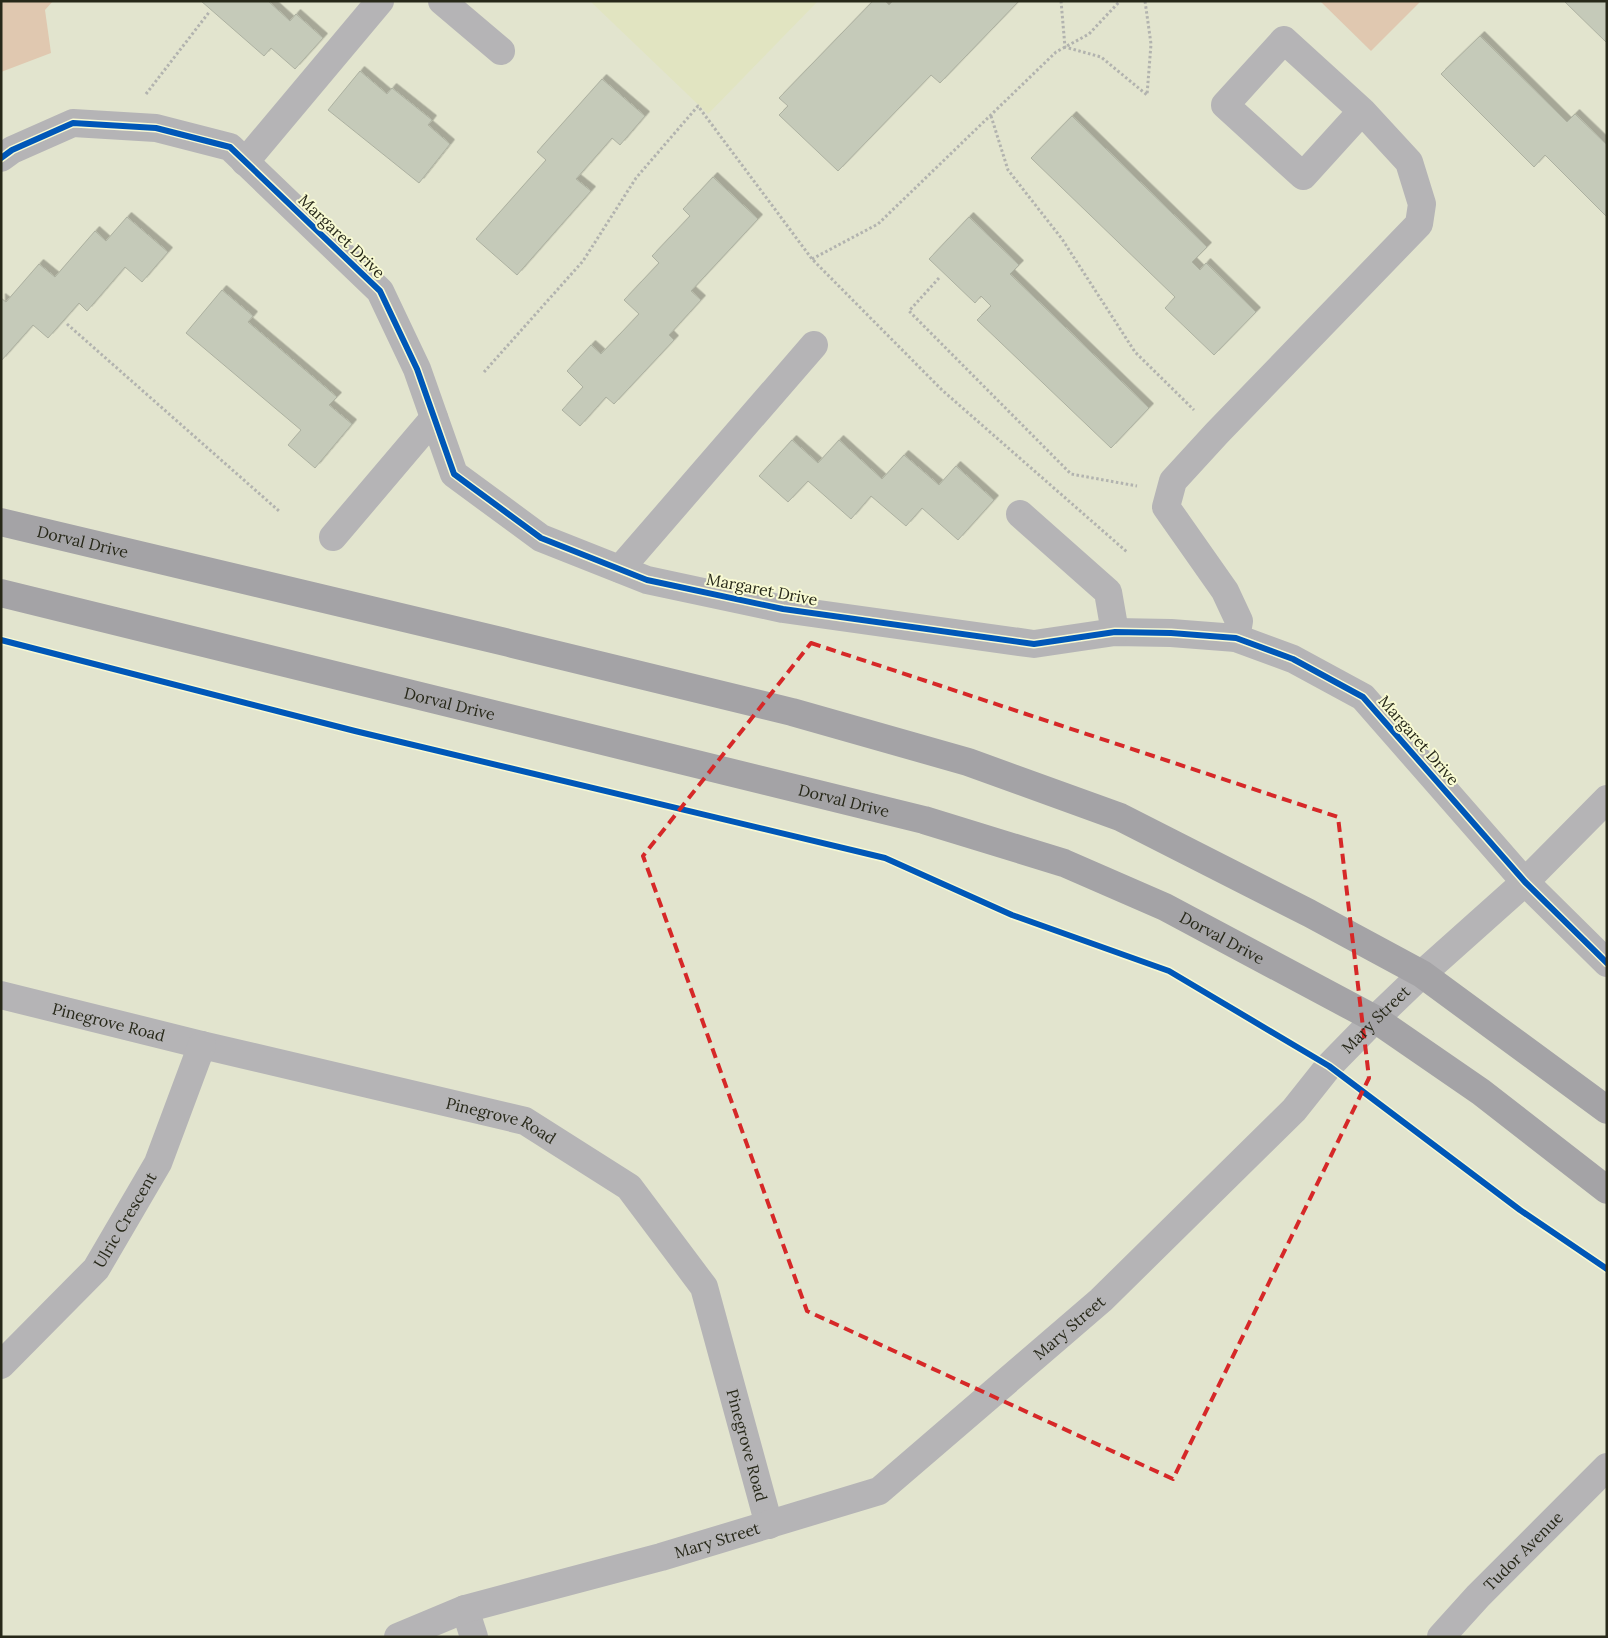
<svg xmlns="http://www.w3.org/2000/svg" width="1608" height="1638" viewBox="0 0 1608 1638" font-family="Lora,serif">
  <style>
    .built { fill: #e1e4c1 }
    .green { fill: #e0c8b0 }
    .building { fill: #c5cab9; stroke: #adb1a1; filter: url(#shadow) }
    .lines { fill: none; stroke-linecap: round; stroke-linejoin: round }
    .path { stroke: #b2b3af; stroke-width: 3; stroke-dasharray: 2.5 2.5; stroke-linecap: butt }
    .minor { stroke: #b5b4b6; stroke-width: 28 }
    .major { stroke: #a4a3a6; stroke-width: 28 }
    .cycleway-casing { stroke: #f8fad3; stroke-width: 9 }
    .cycleway { stroke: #0057b8; stroke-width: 6 }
    .marked { fill: none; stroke: #d62828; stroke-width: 4; stroke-dasharray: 10 6; stroke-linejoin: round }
    .labels { text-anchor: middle; stroke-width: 4; stroke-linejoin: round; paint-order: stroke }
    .street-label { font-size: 16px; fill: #272819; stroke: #f8fad3 }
  </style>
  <defs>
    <filter id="shadow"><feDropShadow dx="4.5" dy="-4.5" stdDeviation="0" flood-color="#0004"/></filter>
  </defs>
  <rect width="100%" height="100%" fill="#e2e4ce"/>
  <polygon class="built" points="590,1 818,1 708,114"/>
  <g class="green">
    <polygon points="1,1 53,1 45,10 51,53 1,72"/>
    <polygon points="1320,1 1421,1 1371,51"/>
  </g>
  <g class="building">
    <polygon points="201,1 268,1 290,21 296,14 323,38 295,69 271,48 264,56"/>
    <polygon points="873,1 885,1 889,5 893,1 1019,1 940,83 931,75 838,171 779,115 788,106 779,98"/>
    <polygon points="1564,1 1607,1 1607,43"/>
    <polygon points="1480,36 1567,122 1575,114 1607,145 1607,217 1545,155 1534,167 1441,74"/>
    <polygon points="360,71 387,94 392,88 432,120 428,125 450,144 419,183 328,110"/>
    <polygon points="602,79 645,116 620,145 612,138 576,179 591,191 517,275 476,239 546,160 537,152"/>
    <polygon points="1072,116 1207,247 1192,262 1200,270 1206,263 1256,312 1214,355 1165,308 1175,297 1031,158"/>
    <polygon points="713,177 758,219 691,291 701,300 669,335 674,340 614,404 606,397 580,426 562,410 583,387 567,371 591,345 601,354 639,314 624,300 659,263 652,256 690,216 683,209"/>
    <polygon points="127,217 168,252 142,282 125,267 87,311 79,303 48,338 33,325 1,361 1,298 6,302 39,264 55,277 95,231 106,241"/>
    <polygon points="969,217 1019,265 1010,274 1149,408 1111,448 977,320 991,306 981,296 975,303 929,259"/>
    <polygon points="222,290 253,316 248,322 337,397 329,405 352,424 315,468 288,445 301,430 186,333"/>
    <polygon points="792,440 818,463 839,440 882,479 904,455 939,485 956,466 994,500 958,540 922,508 906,526 871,496 851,519 808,481 788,502 759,476"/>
  </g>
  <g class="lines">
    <g class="path">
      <polyline points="1061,1 1065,47 1101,57 1147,95 1151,44 1145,1"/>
      <polyline points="146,94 210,11"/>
      <polyline points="991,116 1008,170 1062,239 1135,352 1194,410"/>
      <polyline points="812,259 878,224 1056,52 1089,34 1120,1"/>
      <polyline points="939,278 909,311 1071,474 1137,486"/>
      <polyline points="67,324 279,511"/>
      <polyline points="484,372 583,261 636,178 698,106 812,259 942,390 1127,552"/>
    </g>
    <g class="minor">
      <polyline points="442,1 501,51"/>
      <polyline points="1,158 12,150 73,123 156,128 230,147 380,291 417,369 454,474 541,538 647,580 783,609 1034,644 1115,632 1171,633 1236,638 1293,659 1363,697 1525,882 1607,963"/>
      <polyline points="245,162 380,1"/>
      <polyline points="1020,514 1108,592 1115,632"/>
      <polyline points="333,537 434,418"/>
      <polyline points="620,569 814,345"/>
      <polyline points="1236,638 1239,621 1225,591 1166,507 1173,481 1217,433 1419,224 1422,204 1409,162 1362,111 1284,40 1225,105 1303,176 1362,111"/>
      <path id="s1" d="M1 995 202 1045 525 1121 629 1187 704 1287 769 1525"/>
      <path id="s2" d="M1 1365 96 1269 158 1163 202 1045"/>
      <polyline points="465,1609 474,1637"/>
      <path id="s3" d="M398 1637 465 1609 661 1557 879 1491 1101 1300 1294 1110 1329 1066 1375 1019 1422 974 1525 882 1607 799"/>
      <path id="s4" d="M1441 1637 1478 1596 1607 1467"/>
    </g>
    <g class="major">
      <path id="s5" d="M1 522 509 643 792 712 968 762 1120 817 1309 913 1422 974 1607 1110"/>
      <path id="s6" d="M1 593 924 820 1064 863 1165 907 1375 1019 1481 1092 1607 1190"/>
    </g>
    <defs>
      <g id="cycleway">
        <polyline points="1,158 12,150 73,123 156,128 230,147 380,291 417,369 454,474 541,538 647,580 783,609 1034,644 1115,632 1171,633 1236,638 1293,659 1363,697 1525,882 1607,963"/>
        <polyline points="1,640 355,731 885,858 1012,915 1169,971 1329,1066 1520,1210 1607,1269"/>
      </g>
    </defs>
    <use href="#cycleway" class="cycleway-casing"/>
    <use href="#cycleway" class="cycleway"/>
  </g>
  <path class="marked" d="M811 643 1338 817 1369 1078 1173 1479 807 1311 643 856Z"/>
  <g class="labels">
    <g class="street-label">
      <text transform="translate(342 236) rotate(44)" y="6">Margaret Drive</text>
      <text dy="6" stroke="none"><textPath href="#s5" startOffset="84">Dorval Drive</textPath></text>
      <text transform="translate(762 589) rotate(11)" y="6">Margaret Drive</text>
      <text dy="6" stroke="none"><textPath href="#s6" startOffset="462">Dorval Drive</textPath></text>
      <text transform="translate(1419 740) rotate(49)" y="6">Margaret Drive</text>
      <text dy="6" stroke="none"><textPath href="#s6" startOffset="868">Dorval Drive</textPath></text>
      <text dy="6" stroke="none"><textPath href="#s6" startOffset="1272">Dorval Drive</textPath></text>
      <text dy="6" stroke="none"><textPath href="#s3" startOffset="1189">Mary Street</textPath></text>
      <text dy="6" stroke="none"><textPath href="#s1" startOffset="111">Pinegrove Road</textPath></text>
      <text dy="6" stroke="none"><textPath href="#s1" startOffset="516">Pinegrove Road</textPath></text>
      <text dy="6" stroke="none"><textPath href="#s2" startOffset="192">Ulric Crescent</textPath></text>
      <text dy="6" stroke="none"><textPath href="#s3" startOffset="754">Mary Street</textPath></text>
      <text dy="6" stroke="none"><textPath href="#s1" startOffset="951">Pinegrove Road</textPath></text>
      <text dy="6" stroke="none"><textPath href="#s3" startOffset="334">Mary Street</textPath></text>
      <text dy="6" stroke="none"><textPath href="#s4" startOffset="119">Tudor Avenue</textPath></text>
    </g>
  </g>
  <rect width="1608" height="1638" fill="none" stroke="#272819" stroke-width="5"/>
</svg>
